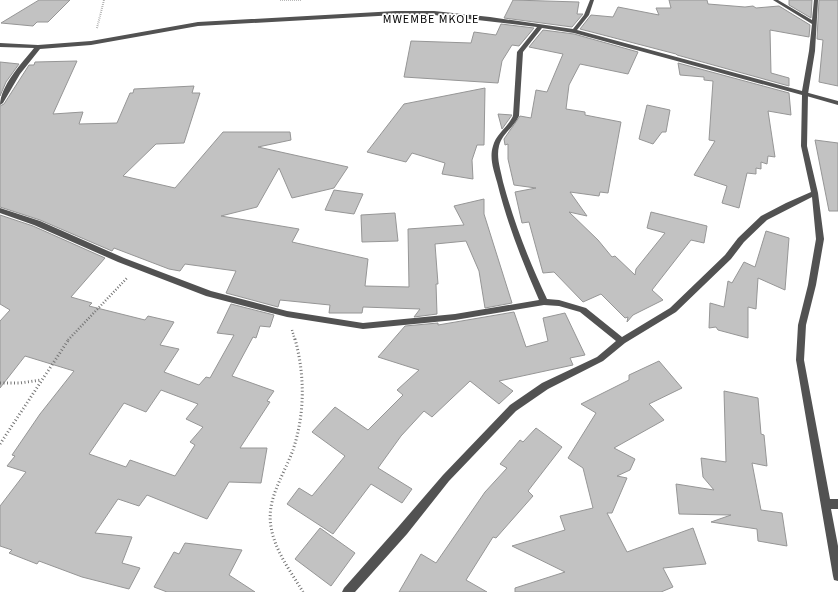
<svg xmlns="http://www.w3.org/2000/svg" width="838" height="592" viewBox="0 0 838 592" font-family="'Source Sans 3',sans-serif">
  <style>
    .building { fill: #c2c2c2; stroke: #969696; fill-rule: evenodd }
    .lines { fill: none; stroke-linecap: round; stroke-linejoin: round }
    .path-far2 { stroke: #747474; stroke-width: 2; stroke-dasharray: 0.5 1.5; stroke-linecap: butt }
    .path-far1 { stroke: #747474; stroke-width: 2.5; stroke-dasharray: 1 2; stroke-linecap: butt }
    .path { stroke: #747474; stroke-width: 3; stroke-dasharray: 1 2.5; stroke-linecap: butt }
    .lane { fill: #525252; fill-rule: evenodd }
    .street { fill: #525252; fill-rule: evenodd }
    .labels { text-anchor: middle; stroke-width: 3.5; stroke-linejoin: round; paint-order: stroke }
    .far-quarter-label { font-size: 12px; letter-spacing: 1px; fill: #000; stroke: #fff }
  </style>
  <rect width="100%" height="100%" fill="#fff"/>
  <g class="building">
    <polygon points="39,0 70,0 48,22 37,22 33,26 1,23"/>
    <polygon points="513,0 579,2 577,14 583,14 572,27 504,18"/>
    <polygon points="669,0 707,0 708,4 745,7 753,6 756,8 779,6 810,25 809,37 770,30 771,73 789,78 789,86 677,55 676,54 580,29 591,15 613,17 618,7 659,15 656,8 671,8"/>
    <polygon points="789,0 812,0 811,18 789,5"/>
    <polygon points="819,0 838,0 838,86 819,82 823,40 817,39"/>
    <polygon points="501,24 534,28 519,46 512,45 502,61 498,83 404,77 411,41 471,43 474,32 496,35"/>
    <polygon points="543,30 574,34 638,52 628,74 580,64 569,85 566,109 585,112 585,115 621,122 608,193 600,192 599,196 570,192 587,216 569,212 598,240 612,257 615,256 635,275 636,269 665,233 647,228 651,212 707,226 704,243 691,240 652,290 663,300 633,315 627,322 628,317 625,318 601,294 583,302 554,272 543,273 529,222 522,223 515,192 536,188 514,185 508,159 508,144 505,145 504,139 520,116 531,118 536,90 547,92 563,54 529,47"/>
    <polygon points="77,61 53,114 83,112 79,124 117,123 130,93 133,93 134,89 194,86 192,93 200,93 184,143 156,144 123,176 175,188 223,132 290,132 291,140 258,147 348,167 334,188 292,198 279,168 257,207 221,216 299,229 292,242 368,259 365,286 409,287 408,229 464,225 454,206 484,199 484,214 512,303 485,308 479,271 466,241 435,244 438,284 436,284 437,314 414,317 420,309 363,307 362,313 329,313 330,305 280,300 278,307 226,293 236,271 185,264 180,271 169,269 114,248 112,251 40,220 0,207 0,106 4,104 29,65 34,65 35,62"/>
    <polygon points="0,62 19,64 6,82 0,96"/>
    <polygon points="678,63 789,93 791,115 768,111 775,157 768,156 767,164 761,162 761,169 756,168 756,174 747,173 739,208 722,203 727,186 694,175 715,141 709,140 713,81 704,80 704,77 680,75"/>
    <polygon points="485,88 484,145 477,145 472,160 473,179 442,174 445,163 412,153 406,162 367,152 404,104"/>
    <polygon points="647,105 670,110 666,132 662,132 653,144 639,139"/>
    <polygon points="498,114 512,115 502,129"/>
    <polygon points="815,140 838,143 838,211 829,211"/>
    <polygon points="334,190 363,194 354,214 325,210"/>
    <polygon points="395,213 398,241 362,242 361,215"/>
    <path d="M0 215 33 226 105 258 71 297 92 303 89 306 145 320 148 316 174 322 160 345 179 349 164 372 199 385 206 377 210 378 234 335 217 333 231 304 274 315 270 327 260 326 256 338 253 337 232 376 274 391 267 401 270 402 240 448H267L261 483 229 482 207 519 147 495 139 506 118 499 95 533 132 537 122 563 140 568 129 589 82 577 39 561 37 564 9 553 12 550 0 546V506L26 472 7 466 15 456 12 455 40 414 74 371 25 356 0 388V321L10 310 0 304ZM161 390 198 404 186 419 203 427 190 442 195 445 175 476 130 460 126 467 89 454 124 403 146 412Z"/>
    <polygon points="766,231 789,238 785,290 758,278 756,309 748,307 748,338 718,330 716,327 709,328 710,303 724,307 728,281 732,283 744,262 755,267"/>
    <polygon points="514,312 526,347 548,341 543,318 565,313 585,355 570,358 573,365 499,381 513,391 499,404 470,381 432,417 424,411 401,436 378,468 412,489 402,503 371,484 333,534 287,504 299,488 312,496 345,456 312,432 335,407 368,430 403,395 397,390 419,370 378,357 405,326 438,323 438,325"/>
    <polygon points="659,361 682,388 649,404 664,420 614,448 635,459 630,470 617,476 627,478 612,513 607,513 627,552 693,528 706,564 663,568 673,587 661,592 515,592 515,588 565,572 512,546 565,530 560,516 593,508 583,468 568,458 596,413 581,404 629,380 629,375"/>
    <polygon points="724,391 758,398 761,434 764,435 767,466 752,463 761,510 782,513 787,546 758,541 757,529 711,522 731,515 679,514 676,484 714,490 703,477 701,458 726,462"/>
    <polygon points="536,428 562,447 528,491 533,496 496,538 493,537 466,580 487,592 399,592 421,554 436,563 485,492 507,468 500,464 520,440 523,442"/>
    <polygon points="320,528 355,553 331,586 295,559"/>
    <polygon points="185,543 242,550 229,575 255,592 167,592 154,587 174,552 179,554"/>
  </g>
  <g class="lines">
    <g class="path-far2">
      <polyline points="280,0 302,0"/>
      <polyline points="97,28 104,0"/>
    </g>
    <g class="path-far1">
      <polyline points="292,330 295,340"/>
      <polyline points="68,340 127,278"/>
    </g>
    <g class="path">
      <path d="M295 339C305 375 305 414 293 450 284 475 266 499 271 527 275 551 291 572 303 592"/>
      <polyline points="0,383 20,383 41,380"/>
      <polyline points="0,444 69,339"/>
    </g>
    <polygon class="lane" points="805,92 838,101 838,105 803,95 802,94"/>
    <path class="street" d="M590 0H594L589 15 577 30 802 91 809 51 812 24 773 0H778L812 20 814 0H818L815 51 808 94 807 146 818 193 824 239 816 285 806 325 804 360 830 499H838V509H831L838 546V581L834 580 833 576 796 360 798 325 808 285 816 239 812 197 767 220 744 242 731 259 676 312 625 343 603 361 548 389 516 411 449 481 407 534 355 592H342L344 588 399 526 443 475 510 405 542 383 597 357 616 341 580 312 559 306 544 305 455 320 363 329 287 317 206 296 118 262 34 225 0 213V208L40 221 124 258 211 291 287 311 363 323 455 314 539 300C522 261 507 223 497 182 494 171 489 158 493 146 496 134 508 127 513 116L517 52 537 27 434 15H396L198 26 91 45 40 49 20 74 3 103 0 105C0 86 22 63 34 48L0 47V43L38 45 91 41 198 22 396 11H434L490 17 573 29 584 15ZM542 28 574 33 802 95 801 146 811 192 786 203 761 216 738 238 725 255 670 308 622 337 586 308 559 300 547 299C529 261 514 223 503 182 501 171 496 158 499 146 502 134 514 127 519 116L523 52Z"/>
  </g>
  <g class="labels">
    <g class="far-quarter-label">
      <text x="431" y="23">MWEMBE MKOLE</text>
    </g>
  </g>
</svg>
